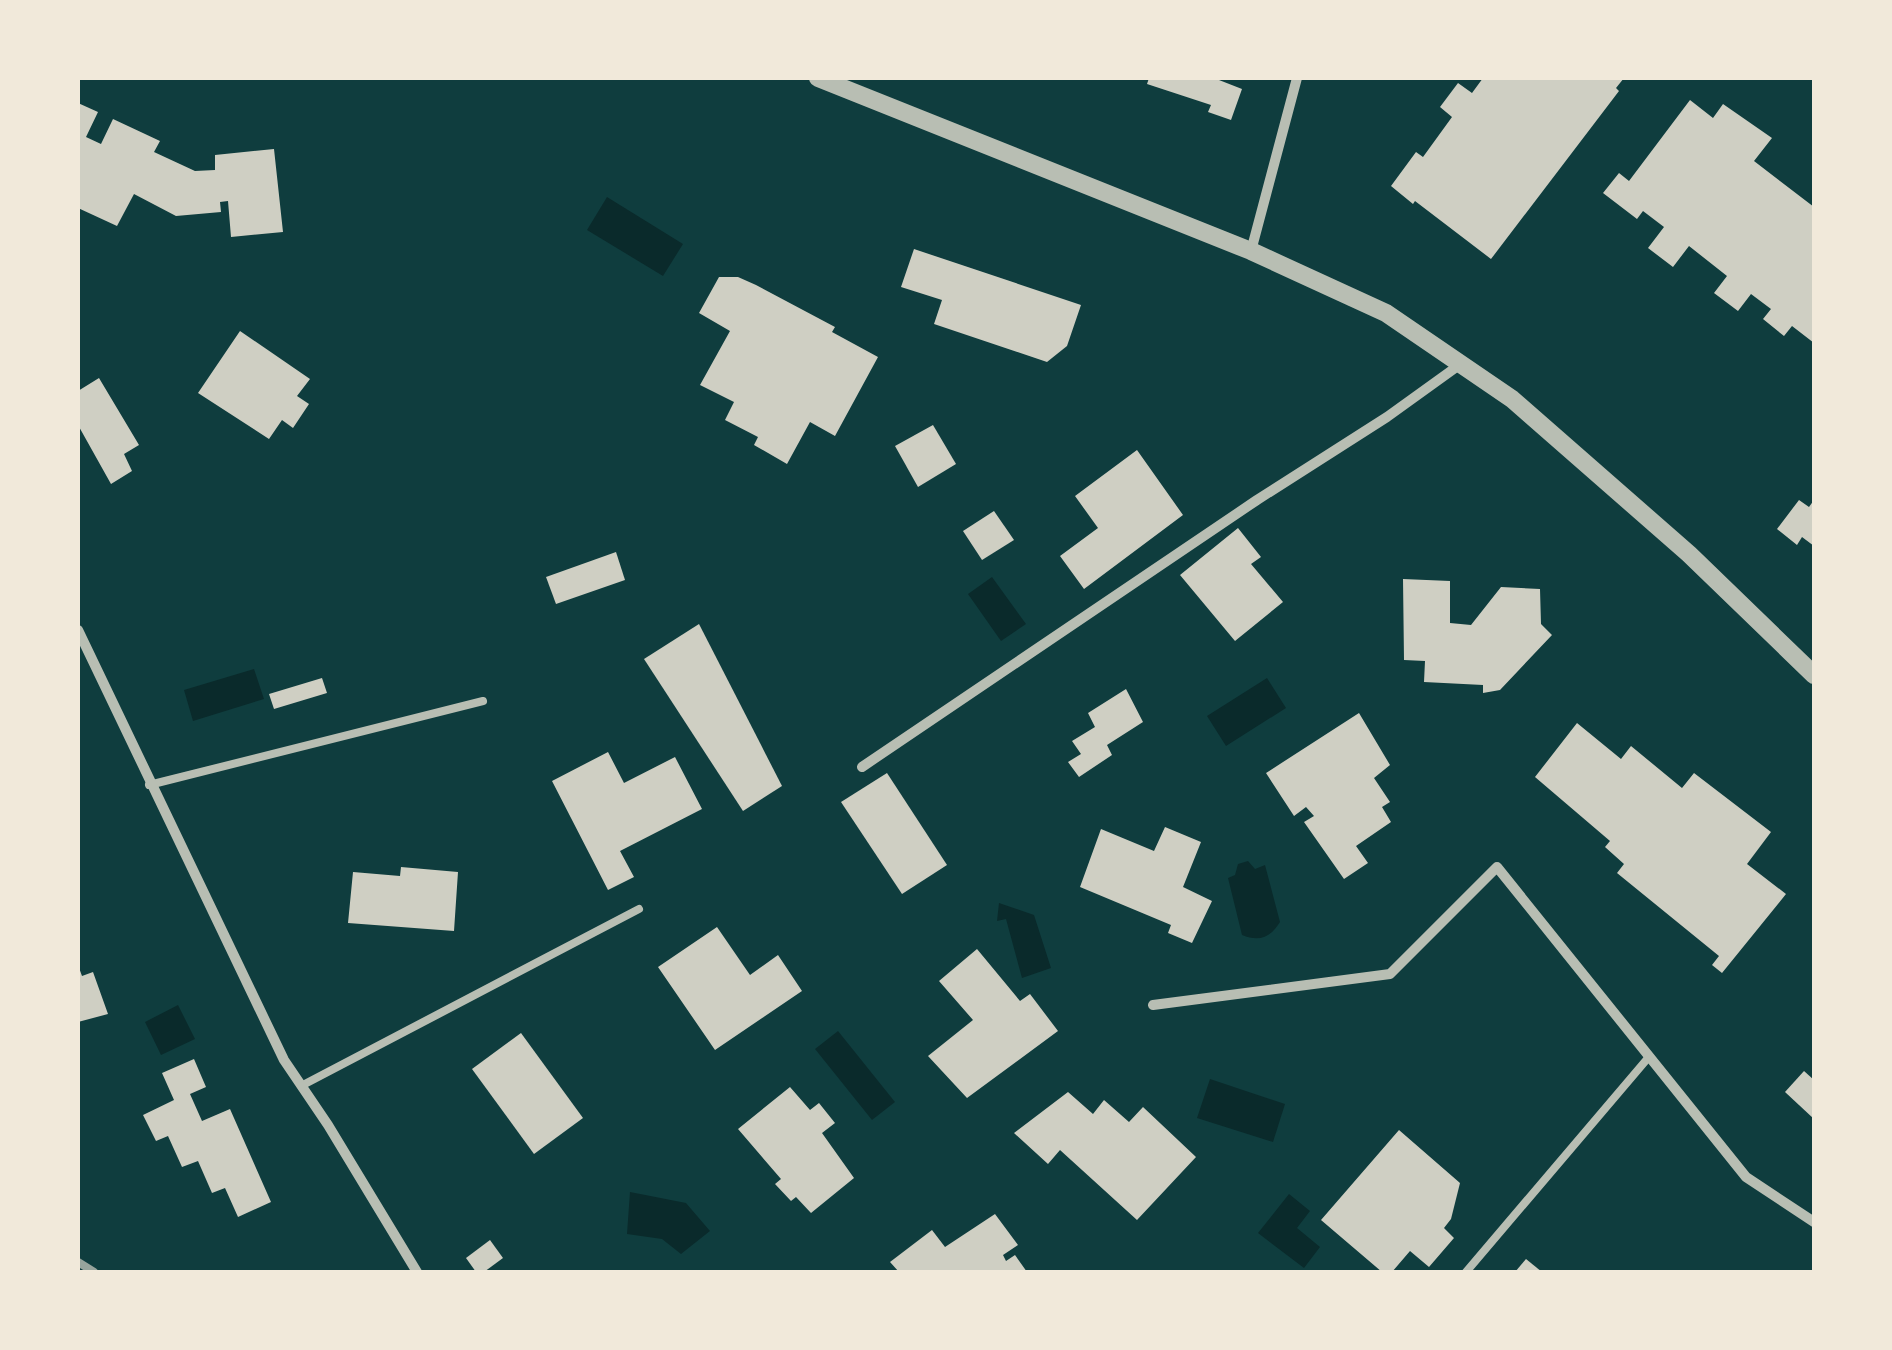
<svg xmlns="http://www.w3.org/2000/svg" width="1892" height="1350" viewBox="0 0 1892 1350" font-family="'Public Sans',sans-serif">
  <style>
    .water { fill: #0a2a2b }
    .building { fill: #cfcfc3 }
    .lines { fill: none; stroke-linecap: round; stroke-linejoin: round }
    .service { stroke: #b8beb3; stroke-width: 8 }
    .minor { stroke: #b8beb3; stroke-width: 10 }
    .tertiary { stroke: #b8beb3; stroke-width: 18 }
    .rail { stroke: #97a49c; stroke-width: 8 }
  </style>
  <rect width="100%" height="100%" fill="#0f3d3e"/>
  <g class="water">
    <polygon points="607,197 683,244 663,276 587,230"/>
    <polygon points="992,577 1026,624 1001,641 968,594"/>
    <polygon points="254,669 264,699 193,721 184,690"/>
    <polygon points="1267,678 1286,708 1226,746 1207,716"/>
    <path d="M1248 861 1255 869 1265 865 1280 922C1270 938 1259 942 1242 935L1228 878 1235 875 1238 864Z"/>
    <polygon points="999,903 1034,915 1051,968 1022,978 1006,919 997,921"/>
    <polygon points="178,1005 195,1039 161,1055 145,1022"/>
    <polygon points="838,1031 895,1102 872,1120 815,1049"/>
    <polygon points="1210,1079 1285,1104 1273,1142 1197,1118"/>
    <polygon points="630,1192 686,1203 710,1231 681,1254 662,1239 627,1234"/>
    <polygon points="1289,1194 1310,1211 1297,1228 1320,1247 1304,1268 1258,1233"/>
  </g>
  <g class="building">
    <polygon points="1149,78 1219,78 1219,80 1242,89 1231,120 1208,112 1211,105 1147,84"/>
    <polygon points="1483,78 1624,78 1616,88 1619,91 1491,259 1415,201 1413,204 1391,186 1416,152 1423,157 1452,117 1440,107 1458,83 1472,93"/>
    <polygon points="1690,100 1713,118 1723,104 1772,138 1754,161 1814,207 1814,343 1792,326 1784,336 1763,319 1771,309 1751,294 1738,311 1714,293 1727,276 1689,246 1673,267 1648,248 1664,227 1643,211 1637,219 1603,193 1619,173 1629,181"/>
    <polygon points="78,103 98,112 86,137 101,144 113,119 160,141 154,152 195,171 215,170 215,155 274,149 283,232 231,237 228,201 220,202 221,212 176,216 134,194 117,226 78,208"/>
    <polygon points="914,249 1081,305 1067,346 1047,362 934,324 942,300 901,287"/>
    <polygon points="719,277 738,277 756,285 835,327 832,332 878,357 835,436 810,422 787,464 754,445 758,437 725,420 734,402 700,385 730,331 699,313"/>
    <polygon points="240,331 310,379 297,396 309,404 293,428 282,420 269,439 198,393"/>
    <polygon points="99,378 139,445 124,454 132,471 111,484 78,425 78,391"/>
    <polygon points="933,425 956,464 918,487 895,446"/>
    <polygon points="1137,450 1183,515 1084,589 1060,556 1098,528 1075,496"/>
    <polygon points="1799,500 1809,507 1814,500 1814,546 1802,537 1797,545 1777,529"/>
    <polygon points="994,511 1014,540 982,560 963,531"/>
    <polygon points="1238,528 1261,557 1251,564 1283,602 1235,641 1180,575"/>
    <polygon points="616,552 625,580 556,604 546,577"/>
    <polygon points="1403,579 1450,581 1450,623 1471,625 1501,587 1540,589 1541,624 1552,635 1500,690 1483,693 1483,685 1424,682 1425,661 1404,660"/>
    <polygon points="699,624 782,786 743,811 644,659"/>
    <polygon points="322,678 327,693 274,709 269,694"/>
    <polygon points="1126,689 1143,722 1107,745 1112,755 1079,777 1068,762 1081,754 1072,741 1095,727 1088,713"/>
    <polygon points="1359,713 1390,765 1374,778 1390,802 1382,807 1391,822 1356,846 1368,863 1344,879 1304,822 1314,816 1306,807 1294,816 1266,773"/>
    <polygon points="1577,723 1621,759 1631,746 1682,788 1694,773 1771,832 1747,864 1786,894 1722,973 1712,965 1719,956 1617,873 1624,864 1605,847 1610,841 1535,777"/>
    <polygon points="608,752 624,783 675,757 702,809 620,851 634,877 608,890 552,781"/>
    <polygon points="887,773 947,865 902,894 841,802"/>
    <polygon points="1165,827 1201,842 1183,887 1212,901 1192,943 1168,933 1171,925 1080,887 1101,829 1154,851"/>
    <polygon points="401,867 458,872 454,931 348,923 353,872 400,876"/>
    <polygon points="717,927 750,975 778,955 802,991 715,1050 658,967"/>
    <polygon points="977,949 1020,1001 1030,994 1058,1031 967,1098 928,1056 973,1020 939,981"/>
    <polygon points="78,965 82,976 93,972 108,1014 78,1022"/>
    <polygon points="521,1033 583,1118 534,1154 472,1069"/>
    <polygon points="194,1059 206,1087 190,1094 202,1121 230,1109 271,1202 238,1217 225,1188 212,1193 198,1161 182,1167 168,1136 156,1141 143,1115 174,1100 162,1073"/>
    <polygon points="1804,1071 1814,1080 1814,1119 1785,1092"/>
    <polygon points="790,1087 810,1110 819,1103 835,1123 822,1133 854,1178 811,1213 796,1197 791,1201 775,1184 781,1179 738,1129"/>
    <polygon points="1068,1092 1093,1114 1104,1100 1129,1122 1143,1107 1196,1157 1137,1220 1060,1150 1048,1164 1014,1133"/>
    <polygon points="1399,1130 1460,1183 1451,1219 1444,1228 1454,1238 1429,1267 1410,1251 1392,1272 1382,1272 1321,1220"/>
    <polygon points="995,1214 1018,1245 1003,1255 1006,1261 1015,1255 1027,1272 899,1272 890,1262 932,1230 945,1247"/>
    <polygon points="490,1240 503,1258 484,1272 476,1272 466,1258"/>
    <polygon points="1526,1259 1542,1272 1515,1272"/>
  </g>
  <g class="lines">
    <g class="service">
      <polyline points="149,785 483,701"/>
      <polyline points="301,1086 639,909"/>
      <polyline points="1466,1272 1648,1058"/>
    </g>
    <g class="minor">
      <polyline points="1251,251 1297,78"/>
      <polyline points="78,630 284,1060 328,1125 417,1272"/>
      <polyline points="862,767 1257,500 1387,417 1462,363"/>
      <polyline points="1153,1005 1390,974 1497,867 1746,1177 1814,1222"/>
    </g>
    <polyline class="tertiary" points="818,78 1251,251 1386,313 1512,399 1689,554 1814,675"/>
    <polyline class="rail" points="78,1262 94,1272"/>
  </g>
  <rect width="1892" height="1350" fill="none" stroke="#f1e9da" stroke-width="160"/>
</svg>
